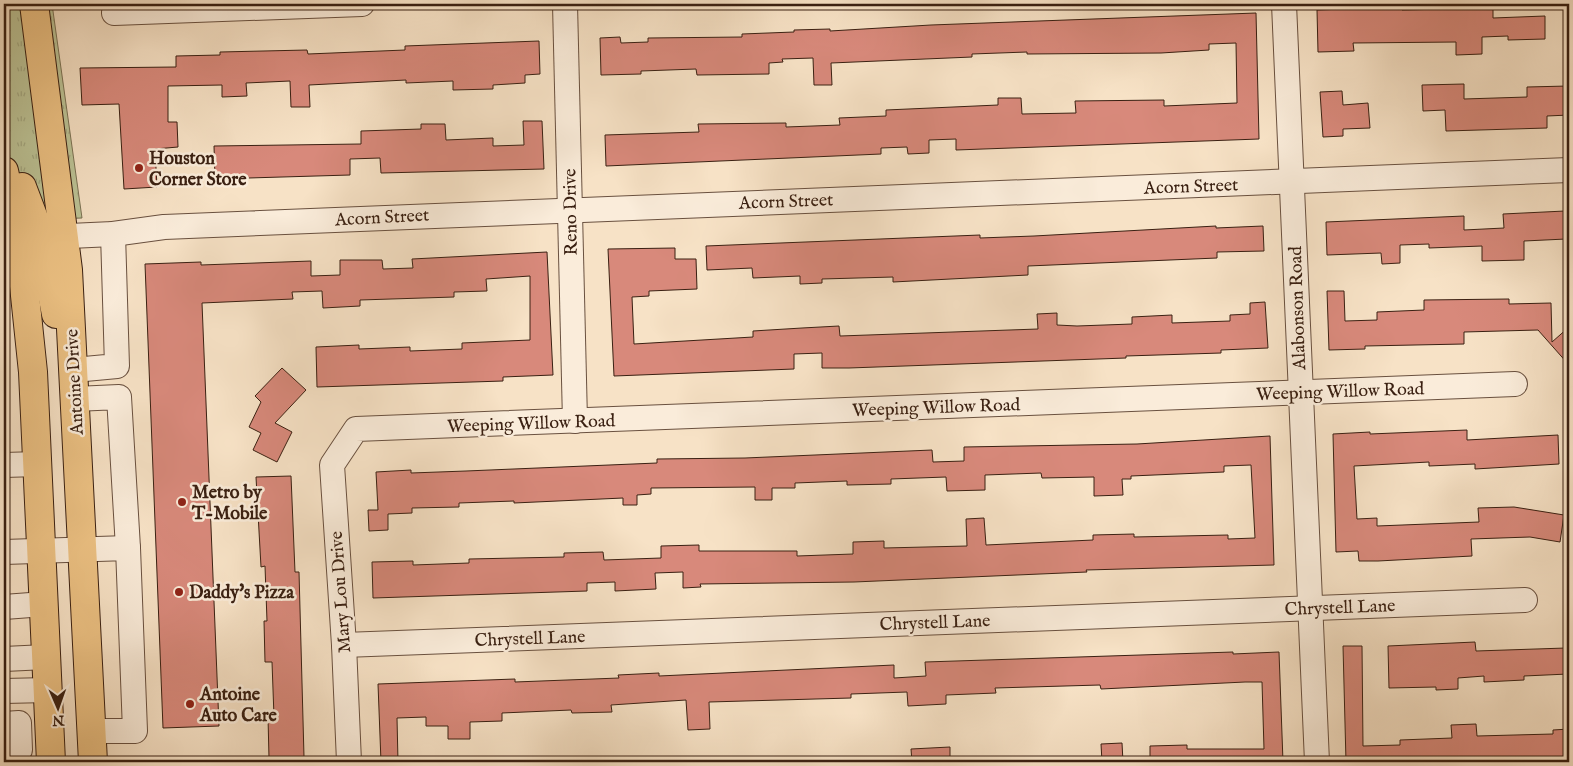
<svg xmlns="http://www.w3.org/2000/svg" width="1573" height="766" viewBox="0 0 1573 766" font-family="'IM FELL English',serif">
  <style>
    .grass { fill: url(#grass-tufts); stroke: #7b7254 }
    .building { fill: #d8897b; stroke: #3a2012 }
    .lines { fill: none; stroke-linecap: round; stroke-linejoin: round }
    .minor-casing { stroke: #69503f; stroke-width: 26 }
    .major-casing { stroke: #3a2012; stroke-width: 30 }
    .minor { stroke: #faecda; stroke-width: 24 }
    .major { stroke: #ecc183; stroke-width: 28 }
    .poi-dot { fill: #8f2418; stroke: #faecda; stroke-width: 2 }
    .labels { text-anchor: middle; stroke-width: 5; stroke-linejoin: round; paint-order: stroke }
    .poi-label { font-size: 18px; font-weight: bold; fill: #3a2012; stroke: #faecda; text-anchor: start }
    .street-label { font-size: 18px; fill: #3a2012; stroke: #faecda }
  </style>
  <defs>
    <pattern id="grass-tufts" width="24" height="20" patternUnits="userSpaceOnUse" patternTransform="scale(1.25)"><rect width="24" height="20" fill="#bcc396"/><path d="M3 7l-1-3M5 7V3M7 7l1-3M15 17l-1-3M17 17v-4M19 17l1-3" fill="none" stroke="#a2a780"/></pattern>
  </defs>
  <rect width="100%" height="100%" fill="#f7e2c6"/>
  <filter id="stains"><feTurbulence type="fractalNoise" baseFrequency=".004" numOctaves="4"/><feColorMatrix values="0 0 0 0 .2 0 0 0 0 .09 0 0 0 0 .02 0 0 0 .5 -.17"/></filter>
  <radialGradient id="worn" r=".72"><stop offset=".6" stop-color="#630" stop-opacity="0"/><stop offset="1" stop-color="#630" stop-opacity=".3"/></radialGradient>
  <polygon class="grass" points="4,4 52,4 82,218 4,221"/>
  <g class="building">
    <polygon points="1402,7 1402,10 1493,8 1493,18 1545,16 1545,39 1508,40 1508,36 1482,37 1482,54 1456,55 1456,42 1353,43 1354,51 1318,52 1317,10"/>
    <polygon points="1256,13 1259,139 956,150 956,139 929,140 929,153 908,154 907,147 881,148 881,154 606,166 605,135 699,132 698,124 786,123 786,127 840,125 839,118 886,116 886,110 998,105 998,98 1021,98 1022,114 1076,113 1075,101 1164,100 1164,106 1237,103 1236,43 1209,44 1209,50 1161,53 1027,54 1027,52 972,54 972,57 831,63 832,85 814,85 813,58 782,59 783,62 769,63 769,74 697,75 696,69 641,71 641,74 601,75 600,38 620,37 621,43 648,42 648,38 742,37 742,34 794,32 794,30 830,29 830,31 931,25"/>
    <polygon points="539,41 540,74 525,75 525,83 493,85 493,89 453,90 453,81 406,83 406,80 309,85 310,107 291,107 290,81 246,83 247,96 222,97 222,85 168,86 168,122 177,122 178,147 155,149 157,187 124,189 119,104 82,105 80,68 176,67 176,56 220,55 220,52 307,50 308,54 405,50 405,46"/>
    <polygon points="1464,84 1464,99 1527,97 1527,87 1568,86 1569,115 1547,116 1547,128 1446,131 1445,110 1423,111 1422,85"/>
    <polygon points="1342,91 1343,105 1368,103 1370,128 1343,129 1343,136 1323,137 1320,92"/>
    <polygon points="523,121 542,121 544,169 381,173 380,158 350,159 350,175 215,179 214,146 361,144 361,131 421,129 421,124 445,124 446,140 493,138 493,146 524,145"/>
    <polygon points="1565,211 1566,239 1524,241 1524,260 1482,261 1482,246 1429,248 1429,244 1400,245 1400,263 1382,264 1381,253 1327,255 1326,222 1464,216 1464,230 1504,228 1503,214"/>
    <polygon points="1216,226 1216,228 1263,226 1264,251 1217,252 1217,258 1028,266 1028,275 893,282 893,277 822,279 822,283 800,284 800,276 753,278 752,268 707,270 706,246 980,235 980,238 1034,236"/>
    <polygon points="675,248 675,259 696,259 697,289 649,291 649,296 632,297 634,344 753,337 753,331 802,328 839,326 840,336 1038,329 1037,314 1057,313 1057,325 1077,326 1132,324 1132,317 1172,315 1172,323 1230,321 1230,315 1250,314 1250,303 1265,302 1268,348 1221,350 1221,353 1126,356 1126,358 849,368 822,368 822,353 794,354 794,369 614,376 608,249"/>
    <polygon points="547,252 553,375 503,377 503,381 317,387 316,347 359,345 359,349 410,347 410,351 462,349 462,343 530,340 530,276 486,279 487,291 454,292 454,297 360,300 360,306 323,308 322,291 292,292 293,299 202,303 219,726 163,728 145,264 201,262 201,265 311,261 311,276 340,275 340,260 382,260 383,269 413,268 412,259"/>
    <polygon points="1327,291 1344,291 1345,321 1377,320 1377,312 1424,310 1424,300 1509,299 1509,304 1551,303 1552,342 1569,327 1569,365 1538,330 1464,332 1464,344 1365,346 1365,349 1329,350"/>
    <polygon points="282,368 306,390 275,423 292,432 277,462 253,450 261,433 249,427 261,402 255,396"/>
    <polygon points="1467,430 1467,440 1558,435 1559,464 1475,469 1475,464 1429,466 1429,462 1354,466 1357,519 1377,518 1377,526 1479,522 1478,508 1514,507 1564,515 1560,542 1530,537 1471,539 1472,556 1378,561 1359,561 1358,551 1336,552 1333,434 1370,432 1370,434"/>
    <polygon points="1270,436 1274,565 1086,570 1087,572 854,582 700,584 701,587 683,588 683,572 655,573 656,589 615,591 615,582 587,583 587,591 373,598 372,562 413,561 413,565 469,563 469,559 564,557 564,553 603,552 604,560 661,558 661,546 699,545 699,551 797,551 797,556 853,554 853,542 884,541 884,548 967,546 966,519 984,518 986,545 1093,540 1093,535 1134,534 1134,537 1228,535 1228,539 1255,538 1251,465 1224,466 1224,472 1131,476 1131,479 1122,479 1123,495 1094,496 1094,477 1042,478 1041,473 985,475 985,490 947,491 946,477 891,479 891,484 847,485 847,481 795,483 795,488 772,488 772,500 755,500 755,487 651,488 651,494 637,495 637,505 623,505 623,498 514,503 514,501 459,503 459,507 412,508 412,513 388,514 388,530 369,531 368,510 378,510 376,472 411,470 411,473 466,471 657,463 657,459 745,458 932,450 933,462 964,461 964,447 1137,444"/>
    <polygon points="291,476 295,572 299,572 304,757 269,758 268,717 274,717 272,662 265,662 264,621 267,621 265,566 261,567 256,477"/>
    <polygon points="1475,642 1476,651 1566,648 1568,674 1524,676 1524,680 1484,682 1484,676 1458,678 1458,689 1436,690 1436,687 1389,688 1388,646"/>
    <polygon points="1343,646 1362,646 1363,746 1400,745 1400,740 1452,738 1451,725 1476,724 1477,736 1553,734 1553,730 1569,729 1569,762 1346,762"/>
    <polygon points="1233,652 1233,654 1279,652 1283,762 1150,762 1150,746 1187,745 1187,749 1264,749 1262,682 1245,682 1101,689 1100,685 995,688 996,693 946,695 946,704 908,706 907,692 851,694 851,698 709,702 710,729 688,730 686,700 611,705 612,712 572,713 571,710 502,713 502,721 470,722 470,739 448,739 448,726 426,726 426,717 397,718 398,762 381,762 378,684 515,679 515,682 619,678 618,675 659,673 659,676 894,665 894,678 926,676 925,662"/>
    <polygon points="1122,743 1123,762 1102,762 1101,744"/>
    <polygon points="950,747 950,762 912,762 911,749"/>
  </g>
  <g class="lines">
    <defs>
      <g id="minor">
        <polyline points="565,4 575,421"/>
        <polyline points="1284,4 1317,762"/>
        <polyline points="114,13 362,4"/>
        <path d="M4 239 113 234 164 227C632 206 1101 191 1569 170"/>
        <polyline points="74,370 117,366 113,234"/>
        <polyline points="75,399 119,397 128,548"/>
        <polyline points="4,465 38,464"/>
        <polyline points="4,552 128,548 135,731 91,731"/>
        <polyline points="4,607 44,604"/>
        <polyline points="344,645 1525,600"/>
        <polyline points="4,659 46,657"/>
        <polyline points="4,691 48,690"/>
        <polyline points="4,724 19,723 20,750 4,751"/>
        <polyline points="349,762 344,645 332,465 356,429 1515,384"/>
      </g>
      <g id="major">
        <polyline points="34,4 68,270 93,762"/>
        <polyline points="4,171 19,238 33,372 51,762"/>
        <polyline points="22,187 41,237 56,314"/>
      </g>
    </defs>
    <use href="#minor" class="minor-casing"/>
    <use href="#major" class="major-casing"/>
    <use href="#minor" class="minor"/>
    <use href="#major" class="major"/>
  </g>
  <g class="poi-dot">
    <circle cx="139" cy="168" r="5"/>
    <circle cx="182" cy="502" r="5"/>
    <circle cx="179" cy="592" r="5"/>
    <circle cx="190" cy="704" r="5"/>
  </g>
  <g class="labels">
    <g class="poi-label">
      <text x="149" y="164">Houston<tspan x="149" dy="21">Corner Store</tspan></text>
      <text x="192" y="498">Metro by<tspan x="192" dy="21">T-Mobile</tspan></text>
      <text x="189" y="598">Daddy's Pizza</text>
      <text x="200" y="700">Antoine<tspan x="200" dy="21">Auto Care</tspan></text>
    </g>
    <g class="street-label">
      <text transform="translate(1191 186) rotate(-2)" y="6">Acorn Street</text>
      <text transform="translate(786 201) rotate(-2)" y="6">Acorn Street</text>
      <text transform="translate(570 212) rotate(-91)" y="6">Reno Drive</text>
      <text transform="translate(382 217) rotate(-3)" y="6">Acorn Street</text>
      <text transform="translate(1297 308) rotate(-92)" y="6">Alabonson Road</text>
      <text transform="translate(74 382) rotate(-93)" y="6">Antoine Drive</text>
      <text transform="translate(1340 391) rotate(-2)" y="6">Weeping Willow Road</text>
      <text transform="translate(936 407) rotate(-2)" y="6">Weeping Willow Road</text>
      <text transform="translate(531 423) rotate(-2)" y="6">Weeping Willow Road</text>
      <text transform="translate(340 592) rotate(-94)" y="6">Mary Lou Drive</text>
      <text transform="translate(1340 607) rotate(-2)" y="6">Chrystell Lane</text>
      <text transform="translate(935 622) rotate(-2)" y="6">Chrystell Lane</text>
      <text transform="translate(530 638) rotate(-2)" y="6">Chrystell Lane</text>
    </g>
  </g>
  <rect width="1573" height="766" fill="none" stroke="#f7e2c6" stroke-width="20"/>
  <rect x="5" y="5" width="1563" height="756" fill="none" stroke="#3a2012" stroke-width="2.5"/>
  <rect x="10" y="10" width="1553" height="746" fill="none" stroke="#3a2012"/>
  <g transform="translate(58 708) rotate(178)" stroke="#faecda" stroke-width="4" paint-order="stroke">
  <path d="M0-4L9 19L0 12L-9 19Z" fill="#3a2012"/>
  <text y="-8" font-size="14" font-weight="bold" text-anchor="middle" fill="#3a2012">N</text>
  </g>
  <rect width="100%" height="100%" filter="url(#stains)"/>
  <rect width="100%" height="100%" fill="url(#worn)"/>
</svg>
